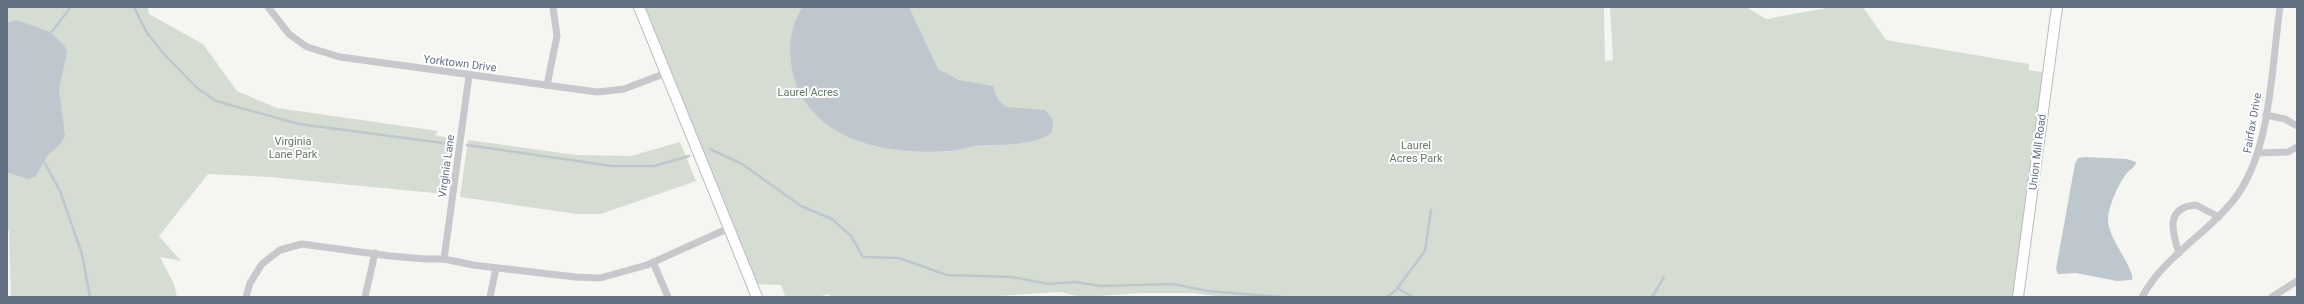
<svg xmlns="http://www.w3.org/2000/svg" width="2304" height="304" viewBox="0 0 2304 304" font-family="Roboto,sans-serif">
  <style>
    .green { fill: #d5ddd3 }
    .water { fill: #bec7cd }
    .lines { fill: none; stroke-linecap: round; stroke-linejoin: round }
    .stream { stroke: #bec7cd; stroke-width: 2.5 }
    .secondary-casing { stroke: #b8bbc0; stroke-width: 12 }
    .street { stroke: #c6c8cc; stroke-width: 7 }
    .secondary { stroke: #fff; stroke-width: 10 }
    .labels { text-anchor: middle; stroke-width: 4; stroke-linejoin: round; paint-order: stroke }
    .street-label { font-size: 11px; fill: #647183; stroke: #fff }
    .park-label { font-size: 11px; fill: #657a63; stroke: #fff }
  </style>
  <rect width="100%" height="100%" fill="#f5f6f2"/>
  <g class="green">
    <polygon points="7,7 148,7 149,14 203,44 237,91 277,108 438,131 435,135 451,138 444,194 269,177 208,174 159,236 181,261 160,257 174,284 177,297 11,297 9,231 7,230"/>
    <polygon points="638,7 1604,7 1605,61 1613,60 1610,7 1746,7 1766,19 1832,7 1863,7 1886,40 2029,64 2029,70 2046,73 2018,297 1224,297 1192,293 1142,293 1083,297 1060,292 980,297 830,297 829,294 817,297 788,297 785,296 781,285 752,284"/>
    <polygon points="468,140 576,155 631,156 680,142 696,181 601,214 577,214 460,197"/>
  </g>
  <g class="water">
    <path d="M803 7H909L938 69 959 80 993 86 998 100 1006 107 1045 110 1053 120 1052 132C1039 145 1000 145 982 145 970 146 958 151 946 151 887 155 810 141 793 74 788 52 789 26 803 7Z"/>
    <polygon points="17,20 50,32 64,45 67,51 59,89 65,136 61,143 47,156 35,177 27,179 7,172 7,23"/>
    <path d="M2085 157 2127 159 2136 162C2136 167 2130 169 2127 173 2118 185 2108 206 2108 221 2109 240 2135 269 2132 280L2117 281 2076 273 2058 274 2056 269 2075 164 2078 158Z"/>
  </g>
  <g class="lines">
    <g class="stream">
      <polyline points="134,7 147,33 164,54 197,88 216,101 299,124 451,144"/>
      <polyline points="49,35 71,7"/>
      <polyline points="467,145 612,166 654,166 689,156"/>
      <polyline points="710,149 742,164 801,206 832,219 851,236 863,257 899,258 947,275 1012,277 1048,284 1075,282 1101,286 1173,284 1208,291 1281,297"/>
      <polyline points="42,158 60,191 82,254 90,297"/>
      <polyline points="1397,288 1413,297"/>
      <polyline points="1387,297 1396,290 1425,251 1431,210"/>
      <polyline points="1652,297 1664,277"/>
    </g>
    <defs>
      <g id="secondary">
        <polyline points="639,7 757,297"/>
        <polyline points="2018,297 2057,7"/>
      </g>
    </defs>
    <use href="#secondary" class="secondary-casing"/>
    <g class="street">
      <polyline points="268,7 289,34 307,47 340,57 597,92 624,89 666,73"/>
      <polyline points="547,85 557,36 553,7"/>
      <polyline points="2266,115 2285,119 2297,126"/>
      <polyline points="2258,153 2288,152 2297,147"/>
      <path d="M2179 253C2172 232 2165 207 2196 205L2219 217"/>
      <polyline points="444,259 469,76"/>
      <polyline points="653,262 668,297"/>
      <polyline points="246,297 250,283 262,264 280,250 302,244 390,256 426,259 444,259 473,265 575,277 600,278 647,265 729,228"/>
      <polyline points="365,297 375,253"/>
      <polyline points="490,297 496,268"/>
      <path d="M2142 297C2163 258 2204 236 2232 202 2272 154 2271 68 2280 7"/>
      <polyline points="2272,297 2297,281"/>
    </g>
    <use href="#secondary" class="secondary"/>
  </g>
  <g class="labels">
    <g class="street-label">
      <text transform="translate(460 63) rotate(7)" y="4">Yorktown Drive</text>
      <text transform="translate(2252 123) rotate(-80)" y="4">Fairfax Drive</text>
      <text transform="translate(2037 152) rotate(-83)" y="4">Union Mill Road</text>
      <text transform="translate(446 166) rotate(-82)" y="4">Virginia Lane</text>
    </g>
    <g class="park-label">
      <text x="808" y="96">Laurel Acres</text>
      <text x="293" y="145">Virginia<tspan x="293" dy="13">Lane Park</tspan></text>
      <text x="1416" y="149">Laurel<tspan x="1416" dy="13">Acres Park</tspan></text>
    </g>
  </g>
  <rect width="2304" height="304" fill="none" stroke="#647183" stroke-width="16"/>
</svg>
